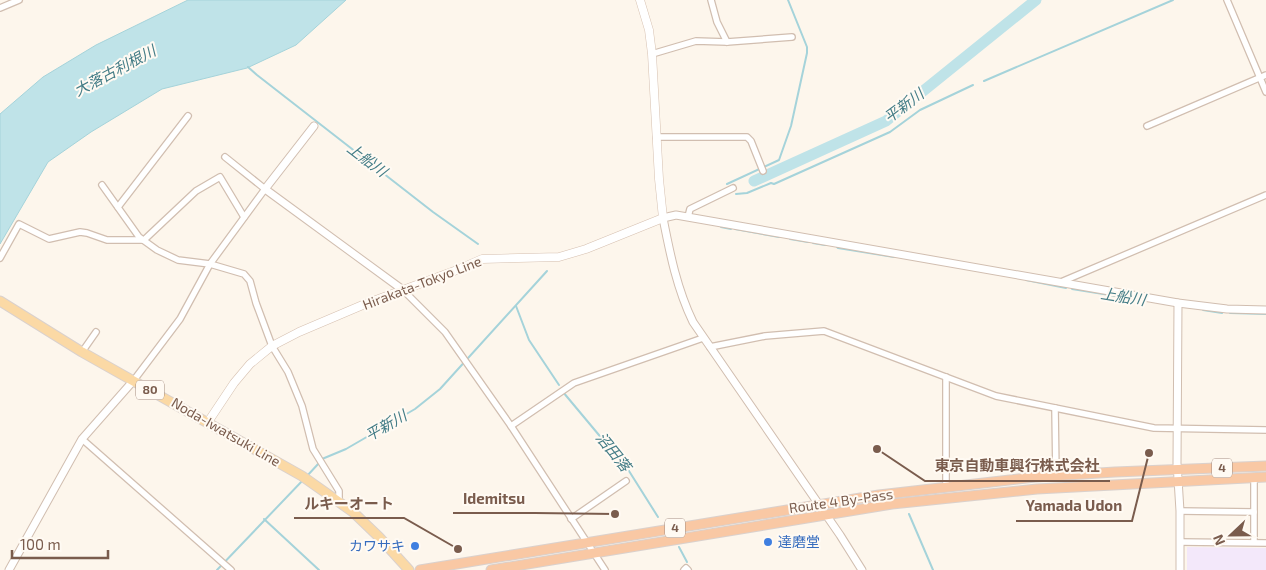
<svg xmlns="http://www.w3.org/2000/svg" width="1266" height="570" viewBox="0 0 1266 570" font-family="'Exo 2','Noto Sans JP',sans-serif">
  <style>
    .education { fill: #f3e8fa }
    .water { fill: #bfe3e8; stroke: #a5d3da }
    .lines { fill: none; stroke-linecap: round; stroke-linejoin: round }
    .stream { stroke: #a5d3da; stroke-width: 2 }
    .river { stroke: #bfe3e8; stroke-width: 11 }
    .minor-casing { stroke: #d1beb0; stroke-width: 8 }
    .tertiary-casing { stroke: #d1beb0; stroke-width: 9 }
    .secondary-casing { stroke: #d6c0b0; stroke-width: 9 }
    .primary-casing { stroke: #dad1cd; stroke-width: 11 }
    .trunk-casing { stroke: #dad1cd; stroke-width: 11 }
    .minor { stroke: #fff; stroke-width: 5.5 }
    .tertiary { stroke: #fff; stroke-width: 7 }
    .secondary { stroke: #fff; stroke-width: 8 }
    .primary { stroke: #fbd9a5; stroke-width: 9 }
    .trunk { stroke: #f9c8a4; stroke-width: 9 }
    .shop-dot { fill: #3f7fe0; stroke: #fffaf3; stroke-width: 2 }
    .labels { text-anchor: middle; stroke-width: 4; stroke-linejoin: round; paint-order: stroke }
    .shield { fill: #fffaf3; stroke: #a28b7f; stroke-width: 1 }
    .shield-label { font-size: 12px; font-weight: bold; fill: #7a5c4d }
    .street-label { font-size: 14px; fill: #7a5c4d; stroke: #fffaf3 }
    .shop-label { font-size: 14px; fill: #366cbe; stroke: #fffaf3; text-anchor: start }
    .water-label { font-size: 15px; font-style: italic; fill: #437c86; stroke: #fffaf3 }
    .leader { fill: none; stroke: #7a5c4d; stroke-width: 2 }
    .callout-dot { fill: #7a5c4d; stroke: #fffaf3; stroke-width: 2 }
    .callout-label { font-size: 15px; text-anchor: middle; font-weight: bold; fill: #7a5c4d; stroke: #fffaf3; stroke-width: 4; stroke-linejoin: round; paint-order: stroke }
  </style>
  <rect width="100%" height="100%" fill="#fdf6ec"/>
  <polygon class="education" points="1187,547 1266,548 1266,570 1187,570"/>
  <polygon class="water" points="188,0 346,0 296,45 247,68 162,89 91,132 48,162 0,244 0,114 43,77 96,45"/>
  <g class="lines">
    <g class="stream">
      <polyline points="248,67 257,75 433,212 478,244"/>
      <polyline points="984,81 1173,0"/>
      <polyline points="727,184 779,160 791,126 807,53 807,47 788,0"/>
      <polyline points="736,194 747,193 771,183 774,184 890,132 920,110 973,85"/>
      <polyline points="721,227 731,229"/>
      <polyline points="735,229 779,237"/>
      <polyline points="790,239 808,242"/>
      <polyline points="813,243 825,245"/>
      <polyline points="837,247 838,248 894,257"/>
      <polyline points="1026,280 1066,288"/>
      <polyline points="1072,289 1122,297"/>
      <polyline points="516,306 529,340 559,385"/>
      <polyline points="1203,310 1222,313"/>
      <polyline points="1230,313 1266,314"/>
      <polyline points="563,392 629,471 658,517"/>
      <polyline points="322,459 346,449 415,409 440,389 547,271"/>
      <polyline points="307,476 319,463"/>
      <polyline points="909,514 933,570"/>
      <polyline points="264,519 319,570"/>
      <polyline points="679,547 687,562"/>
      <polyline points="217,570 304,479"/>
    </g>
    <polyline class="river" points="754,181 886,121 1036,0"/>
    <defs>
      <g id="minor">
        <polyline points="711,0 717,22 727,42"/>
        <polyline points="1227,0 1266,92"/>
        <polyline points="0,8 19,0"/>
        <polyline points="652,54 696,41 727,42 792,37"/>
        <polyline points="1147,126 1266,75"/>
        <polyline points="656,137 747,137 751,141 763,171"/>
        <polyline points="102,185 139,237 157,250 178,260 210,264 244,274 250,281 256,303 272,346 288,372 302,406 313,449 339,491 339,501"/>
        <polyline points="118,207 188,116"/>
        <polyline points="688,217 690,209 733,188"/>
        <polyline points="0,258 19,224 49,239 80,232 87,233 107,240 144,240 196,191 220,177 244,217"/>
        <polyline points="1061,282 1266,195"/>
        <polyline points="403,290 445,332 511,426 605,570"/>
        <polyline points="710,347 765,336 824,331 996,396 1154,428 1266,430"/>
        <polyline points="82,352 96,332"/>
        <polyline points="946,377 946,487"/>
        <polyline points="134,380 180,319 210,264 265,189 225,157"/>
        <polyline points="1055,408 1056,476"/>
        <polyline points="511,426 574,383 703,338"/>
        <polyline points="82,439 231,570"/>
        <polyline points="1180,511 1254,512"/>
        <polyline points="571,519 626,481"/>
        <polyline points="1180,542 1266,543"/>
        <polyline points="1254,542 1254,478"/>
        <polyline points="684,570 686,568 688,570"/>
      </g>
      <g id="tertiary">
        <polyline points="314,126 265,189 403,290"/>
        <polyline points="1178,303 1177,463 1180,511 1180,570"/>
        <polyline points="9,570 82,439 134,380"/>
        <path d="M862 570 840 535 693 322C677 289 670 254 663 218L676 215 1178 303 1227 309 1266 310"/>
      </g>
      <polyline id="secondary" points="208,422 234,383 250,364 272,346 299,332 365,304 457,270 482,259 559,257 586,249 663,218 659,179 652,54 649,30 640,0"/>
      <polyline id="primary" points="0,301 82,352 302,476 353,512 379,537 409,570"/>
      <g id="trunk">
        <polyline points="420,570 879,495 1035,477 1115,472 1266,466"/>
        <polyline points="491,570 892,504 1037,489 1266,477"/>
      </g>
    </defs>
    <use href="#minor" class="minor-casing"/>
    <use href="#tertiary" class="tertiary-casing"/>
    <use href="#secondary" class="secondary-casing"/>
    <use href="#primary" class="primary-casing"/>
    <use href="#trunk" class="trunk-casing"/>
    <use href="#minor" class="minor"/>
    <use href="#tertiary" class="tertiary"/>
    <use href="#secondary" class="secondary"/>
    <use href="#primary" class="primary"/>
    <use href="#trunk" class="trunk"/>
  </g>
  <g class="shop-dot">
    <circle cx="768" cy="542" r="5"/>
    <circle cx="415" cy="546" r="5"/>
  </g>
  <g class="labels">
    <g class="shield">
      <rect x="136" y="380.5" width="28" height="19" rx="4"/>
      <rect x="1212" y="458.5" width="20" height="19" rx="4"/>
      <rect x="665" y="518.5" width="20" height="19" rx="4"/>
    </g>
    <g class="shield-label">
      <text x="150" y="394">80</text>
      <text x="1222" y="472">4</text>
      <text x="675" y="532">4</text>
    </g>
    <g class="street-label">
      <text transform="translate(422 283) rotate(-21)" y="5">Hirakata-Tokyo Line</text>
      <text transform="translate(226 432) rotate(30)" y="5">Noda-Iwatsuki Line</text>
      <text transform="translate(841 501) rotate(-8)" y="5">Route 4 By-Pass</text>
    </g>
    <g class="shop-label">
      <text x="778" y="547">達磨堂</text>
      <text x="405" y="551" text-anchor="end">カワサキ</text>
    </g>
    <g class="water-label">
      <text transform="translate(115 71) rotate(-28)" y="5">大落古利根川</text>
      <text transform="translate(904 106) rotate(-37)" y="5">平新川</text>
      <text transform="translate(367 160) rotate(37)" y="5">上船川</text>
      <text transform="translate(1123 297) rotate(9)" y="5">上船川</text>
      <text transform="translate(386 426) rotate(-30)" y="5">平新川</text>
      <text transform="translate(613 452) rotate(51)" y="5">沼田落</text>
    </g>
  </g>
  <path class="leader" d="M877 449L925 481H1110M615 514L535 513H453M458 549L404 518H294M1149 453L1132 521H1016"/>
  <g class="callout-dot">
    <circle cx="877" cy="449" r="5"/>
    <circle cx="615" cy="514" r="5"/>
    <circle cx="458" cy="549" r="5"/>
    <circle cx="1149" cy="453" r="5"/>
  </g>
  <g class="callout-label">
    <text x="1017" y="471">東京自動車興行株式会社</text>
    <text x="494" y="504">Idemitsu</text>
    <text x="349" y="509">ルキーオート</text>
    <text x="1074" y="511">Yamada Udon</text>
  </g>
  <g transform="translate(1231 535) rotate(248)" stroke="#fffaf3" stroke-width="4" paint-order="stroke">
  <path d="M0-4L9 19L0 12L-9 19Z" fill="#7a5c4d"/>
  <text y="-8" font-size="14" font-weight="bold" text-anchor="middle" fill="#7a5c4d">N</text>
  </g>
  <path d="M12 550v8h96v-8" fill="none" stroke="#7a5c4d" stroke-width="2.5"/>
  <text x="20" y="550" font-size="15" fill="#7a5c4d" stroke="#fffaf3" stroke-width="4" paint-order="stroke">100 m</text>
</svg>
